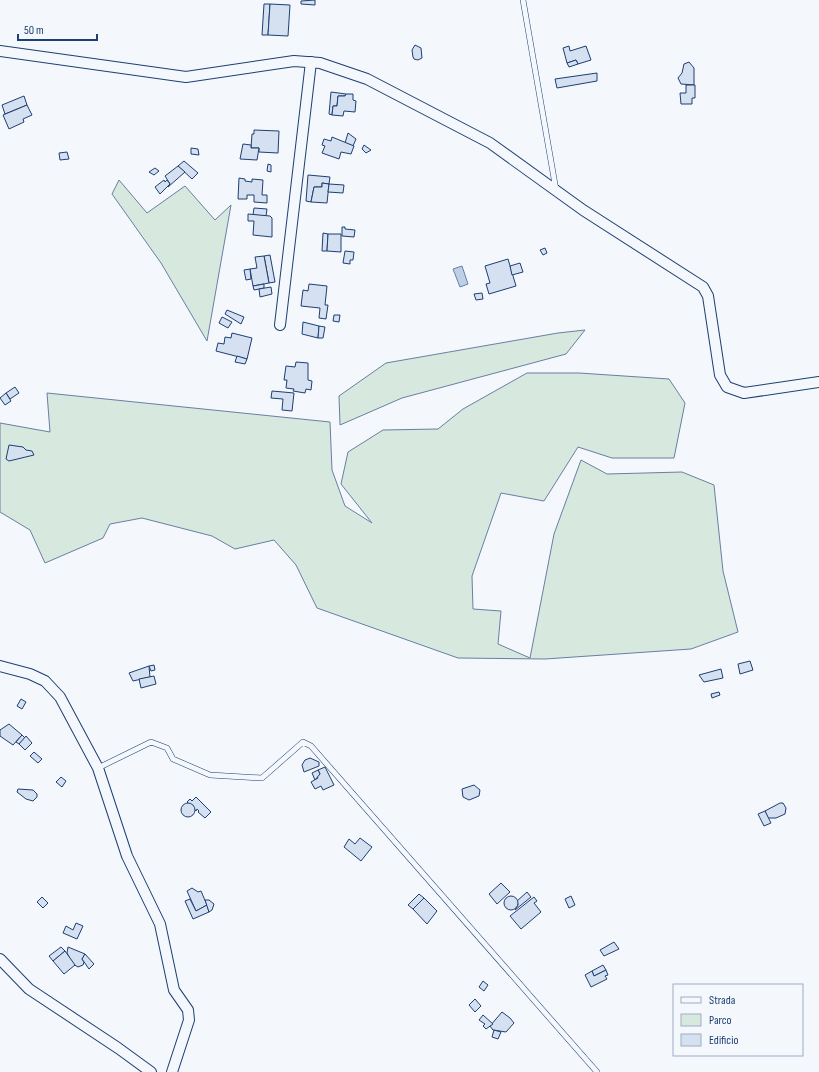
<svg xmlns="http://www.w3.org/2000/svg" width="819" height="1072" viewBox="0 0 819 1072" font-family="'Sofia Sans Condensed',sans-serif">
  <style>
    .green { fill: #d7e8df; stroke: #687fa3 }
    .water { fill: #bed0e5; stroke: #687fa3 }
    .building { fill: #d5e0f0; stroke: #1d3f73 }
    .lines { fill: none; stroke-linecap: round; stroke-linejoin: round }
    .lane-casing { stroke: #1d3f73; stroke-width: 6 }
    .street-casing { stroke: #1d3f73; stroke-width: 12 }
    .lane { stroke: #f4f7fb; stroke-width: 5 }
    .street { stroke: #f4f7fb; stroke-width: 10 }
  </style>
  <rect width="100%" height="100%" fill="#f4f7fb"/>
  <g class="green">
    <polygon points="119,180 147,213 185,186 215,220 231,205 207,341 161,263 112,194"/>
    <polygon points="585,330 566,354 402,398 340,425 339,396 386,363 558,333"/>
    <polygon points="527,373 579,373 669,379 685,403 674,458 612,458 578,447 544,501 501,493 472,576 473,609 501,611 498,644 530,658 554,534 581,460 607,474 682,472 714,485 723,571 738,632 691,649 545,659 458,658 317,608 296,565 274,540 235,549 212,536 142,518 110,524 103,538 45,563 30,530 0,512 0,423 50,432 47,393 330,422 332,470 345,506 372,523 341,484 348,452 383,430 438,429 463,409"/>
  </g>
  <polygon class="water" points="462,266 468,284 460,287 453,269"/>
  <g class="building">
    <polygon points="315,0 315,5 301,4 301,1"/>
    <polygon points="264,4 270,4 268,35 262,35"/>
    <polygon points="270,4 290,5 288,36 268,35"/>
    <polygon points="415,45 421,48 422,58 418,60 414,59 413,57 412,50"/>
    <polygon points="569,46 570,51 586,46 591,60 578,64 576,60 567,63 563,48"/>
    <polygon points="576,60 578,64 569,67 567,63"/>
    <polygon points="689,62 694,68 694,85 681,84 678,78 682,73 684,64"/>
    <polygon points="597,73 597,81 557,88 555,79"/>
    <polygon points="686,85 695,85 695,98 692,98 692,104 681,104 680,93 686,93"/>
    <polygon points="331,92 346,94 345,96 338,96 337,106 333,106 332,115 329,114"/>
    <polygon points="346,94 353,94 353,100 356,101 355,112 344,111 343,116 332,115 333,106 337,106 338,96 345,96"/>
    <polygon points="24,96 27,105 5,114 2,105"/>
    <polygon points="27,105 32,115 23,119 24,122 9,129 3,115"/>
    <polygon points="254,130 279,131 278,153 259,152 259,148 251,148 252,134 254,134"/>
    <polygon points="348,133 356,139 353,146 345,143"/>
    <polygon points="332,137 354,146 351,154 341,152 339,159 322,153 325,146 322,145 324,139 331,141"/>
    <polygon points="243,144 251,145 251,148 259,148 257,160 240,159"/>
    <polygon points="364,145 371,150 366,153 362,149"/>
    <polygon points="191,148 198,149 199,155 191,154"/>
    <polygon points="67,152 69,159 60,160 59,153"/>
    <polygon points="184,161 198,173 192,179 178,166"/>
    <polygon points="268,164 271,165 271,172 267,171"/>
    <polygon points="178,166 185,172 168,187 170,184 165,176"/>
    <polygon points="155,168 159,171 154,175 149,172"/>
    <polygon points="308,175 330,177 329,184 322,183 322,187 314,187 311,202 306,201"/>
    <polygon points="239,178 245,179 245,181 252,182 252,179 263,180 262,195 267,195 267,203 254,202 254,195 247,195 247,199 238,199"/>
    <polygon points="164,180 165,182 167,180 170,184 160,194 155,187"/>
    <polygon points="322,183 329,184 327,203 311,202 314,187 322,187"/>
    <polygon points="329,184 344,185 343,193 328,192"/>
    <polygon points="254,208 267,209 266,216 253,215"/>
    <polygon points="248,214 270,216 272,218 272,237 253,235 254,221 248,221"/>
    <polygon points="342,227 345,227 345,229 355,230 354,237 342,236"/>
    <polygon points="323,233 328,234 327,251 322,251"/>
    <polygon points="328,234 341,234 341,252 327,251"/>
    <polygon points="545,248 547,253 543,255 540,250"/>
    <polygon points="345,251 354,252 353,260 350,260 350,264 343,263"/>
    <polygon points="270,255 275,282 269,283 264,256"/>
    <polygon points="264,256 269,283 253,286 250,269 257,268 255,257"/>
    <polygon points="508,259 516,286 489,294 486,284 490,283 485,266"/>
    <polygon points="520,263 523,272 512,275 510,266"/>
    <polygon points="250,269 251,279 246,280 244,270"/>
    <polygon points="264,284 264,288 254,290 253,286"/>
    <polygon points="309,284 327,286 325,305 328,305 326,319 319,318 320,308 301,306 303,290 308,291"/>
    <polygon points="271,287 272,294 260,297 259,289"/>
    <polygon points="482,293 483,299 476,300 474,294"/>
    <polygon points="227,310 244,317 241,324 225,314"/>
    <polygon points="334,315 340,315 339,322 333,321"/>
    <polygon points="222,317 232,322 228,328 219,323"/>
    <polygon points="303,322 319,326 318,338 302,334"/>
    <polygon points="319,326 325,327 323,338 318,338"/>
    <polygon points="232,333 252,338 247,359 216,351 218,343 224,344 225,337 231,338"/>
    <polygon points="237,356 247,359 245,364 235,362"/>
    <polygon points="296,362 308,363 308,380 312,381 311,390 306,389 305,393 293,391 294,389 286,388 287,380 284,380 286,366 295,367"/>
    <polygon points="15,387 19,393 10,399 6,393"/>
    <polygon points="272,391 294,393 292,411 282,410 283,399 271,398"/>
    <polygon points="6,393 11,401 5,405 0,398"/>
    <polygon points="9,445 23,447 26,450 32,451 34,455 9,461 6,459"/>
    <polygon points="750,661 753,670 740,674 738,664"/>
    <polygon points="154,665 155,670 151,671 149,666"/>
    <polygon points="149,666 150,677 133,681 129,673"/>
    <polygon points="721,669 723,678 704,682 699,675"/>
    <polygon points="154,676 156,684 141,688 139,679"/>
    <polygon points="719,692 720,695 712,698 711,694"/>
    <polygon points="21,699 26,702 22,709 17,706"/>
    <polygon points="9,724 22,735 13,745 0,736 0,730"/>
    <polygon points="22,735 25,738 19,744 16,742"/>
    <polygon points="26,736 32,743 25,750 19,744"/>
    <polygon points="34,752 42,759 38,763 30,756"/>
    <polygon points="310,758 319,762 319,766 304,772 302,765 305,760"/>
    <polygon points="325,767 334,785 323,790 321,786 315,789 311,782 318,778 317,776 320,774 318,770"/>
    <polygon points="318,770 320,774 315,780 312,773"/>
    <polygon points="61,777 66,781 62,787 56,782"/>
    <polygon points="474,785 480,790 479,796 469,800 463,797 462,789"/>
    <polygon points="18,789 33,790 37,794 37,797 33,801 26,799 17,792"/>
    <polygon points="196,797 211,812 205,818 198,812 199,811 197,809 196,811 187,802 190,799 192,801"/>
    <polygon points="780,803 783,803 786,808 785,814 776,818 768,818 765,811"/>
    <circle cx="188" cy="810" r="7"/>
    <polygon points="765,811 771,823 764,826 758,814"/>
    <polygon points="360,838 372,847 361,861 344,847 349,839 355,844"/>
    <polygon points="501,883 510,892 497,904 489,894"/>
    <polygon points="192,888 198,892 201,891 207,905 196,911 187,891"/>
    <polygon points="527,892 531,897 515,910 518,905 517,901"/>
    <polygon points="419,894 424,898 413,909 408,905"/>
    <circle cx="511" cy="903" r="7"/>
    <polygon points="571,896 575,905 569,908 565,899"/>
    <polygon points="42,897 48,903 43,908 37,902"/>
    <polygon points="534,897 537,901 534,903 541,912 521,929 510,916"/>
    <polygon points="424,898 437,911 427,924 413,909"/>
    <polygon points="190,899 196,911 207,905 209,912 193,919 185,901"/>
    <polygon points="205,900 209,900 214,904 212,910 209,912"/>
    <polygon points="76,923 83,926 77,939 63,933 66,926 73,930"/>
    <polygon points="614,942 619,949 604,956 600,950"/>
    <polygon points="61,947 65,951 53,961 49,956"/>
    <polygon points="68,947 85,954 82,959 84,962 83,965 78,967 73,964 67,953"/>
    <polygon points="65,951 75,965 64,974 53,961"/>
    <polygon points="85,954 94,964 89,969 82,959"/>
    <polygon points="603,965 606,970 594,976 592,971"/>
    <polygon points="606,970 608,975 605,976 607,979 591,987 585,975 592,971 594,976"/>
    <polygon points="483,981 488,985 484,991 479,987"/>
    <polygon points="475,999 481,1006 475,1012 469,1005"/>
    <polygon points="502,1012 510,1018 514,1023 506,1032 493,1030 490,1026"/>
    <polygon points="483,1015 493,1024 486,1029 483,1026 485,1024 479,1020"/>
    <polygon points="494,1030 501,1032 498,1039 492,1037"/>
  </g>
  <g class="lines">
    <defs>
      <g id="lane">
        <polyline points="523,0 556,190"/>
        <polyline points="98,768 151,742 167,748 173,759 210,775 262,778 303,742 311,746 597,1072"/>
      </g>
      <g id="street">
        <polyline points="0,51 186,77 294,61 320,63 367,79 490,143 583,210 703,287 708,296 720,375 727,387 744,393 819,382"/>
        <polyline points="280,325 311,62"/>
        <polyline points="0,666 30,674 45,681 60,697 98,768 127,856 160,924 174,990 188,1010 189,1020 172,1072"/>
        <polyline points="0,959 29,989 118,1048 151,1072"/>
      </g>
    </defs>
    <use href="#lane" class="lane-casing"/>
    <use href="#street" class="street-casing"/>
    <use href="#lane" class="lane"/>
    <use href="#street" class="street"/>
  </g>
  <rect x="673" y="984" width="130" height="72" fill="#f4f7fb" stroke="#9eadc5"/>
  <rect x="681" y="997" width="20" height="6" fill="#f4f7fb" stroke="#9eadc5"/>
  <text x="709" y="1004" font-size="12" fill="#1d3f73">Strada</text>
  <rect x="681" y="1014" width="20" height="12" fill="#d7e8df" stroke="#9eadc5"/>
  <text x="709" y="1024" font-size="12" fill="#1d3f73">Parco</text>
  <rect x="681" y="1034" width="20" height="12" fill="#d5e0f0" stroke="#9eadc5"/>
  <text x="709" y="1044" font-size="12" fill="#1d3f73">Edificio</text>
  <path d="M18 34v6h79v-6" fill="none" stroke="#1d3f73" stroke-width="2"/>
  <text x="24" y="34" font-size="12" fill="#1d3f73" stroke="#f4f7fb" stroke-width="3" paint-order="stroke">50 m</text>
</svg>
